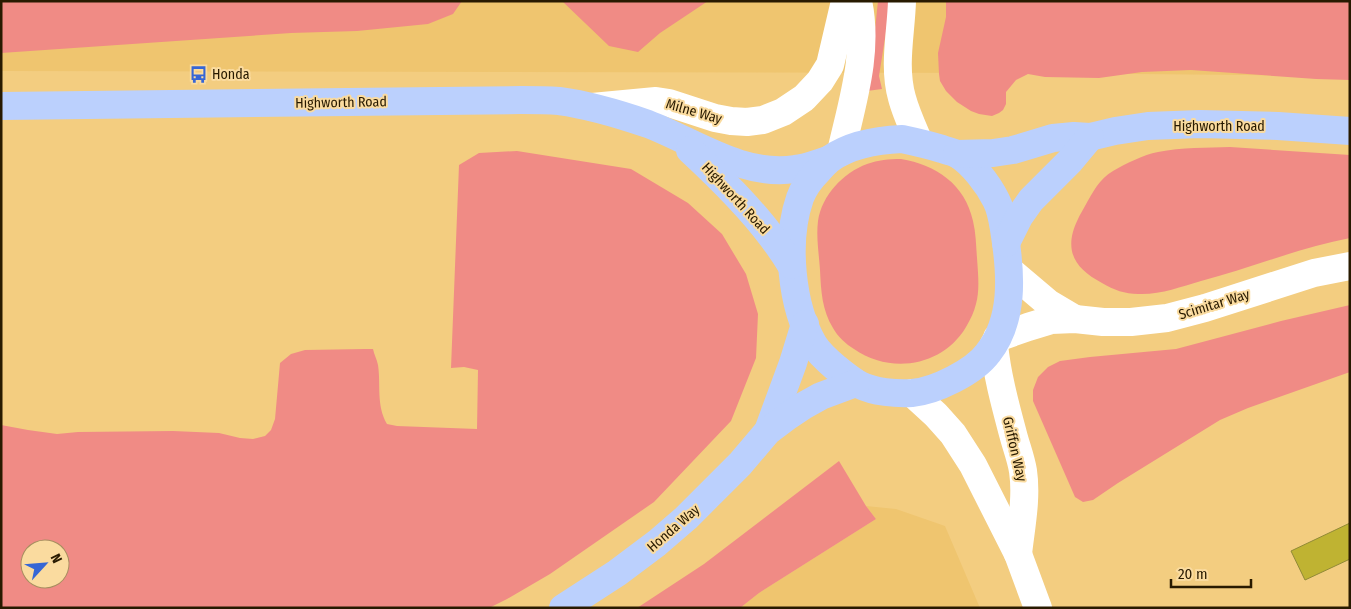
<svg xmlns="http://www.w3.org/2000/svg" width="1351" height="609" viewBox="0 0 1351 609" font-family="'Fira Sans Condensed',sans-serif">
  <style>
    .built { fill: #efc56f }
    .green { fill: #f08b85; fill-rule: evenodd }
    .building { fill: #bfb332; stroke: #918a36 }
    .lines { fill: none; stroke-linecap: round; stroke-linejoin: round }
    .minor { stroke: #fff; stroke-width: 28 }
    .primary { stroke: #bbd0fd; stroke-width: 28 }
    .labels { text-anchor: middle; stroke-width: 4; stroke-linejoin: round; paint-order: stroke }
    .poi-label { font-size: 14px; fill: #281a00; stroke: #fadb9f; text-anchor: start }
    .street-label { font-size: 14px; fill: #281a00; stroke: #fadb9f }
  </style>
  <rect width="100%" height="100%" fill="#f3cd80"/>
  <g class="built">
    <polygon points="1,1 1350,1 1350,77 1245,75 1027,73 1,71"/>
    <polygon points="866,506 896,509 945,526 980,608 740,608 759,593 876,519"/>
  </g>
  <g class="green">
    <polygon points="1,1 462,1 453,14 428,24 357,31 291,33 1,53"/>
    <polygon points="562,1 708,1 660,33 638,52 609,46"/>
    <polygon points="878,1 888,1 888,19 879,76 882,89 867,91 874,39"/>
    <polygon points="946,1 1350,1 1350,80 1316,79 1191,70 1142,72 1099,78 1045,77 1028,74 1016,80 1006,92 1006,104 1003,110 999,113 992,116 979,114 971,111 957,102 946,91 940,81 939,74 938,53 946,17"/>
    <path d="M1230 147 1350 155V238C1299 248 1250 268 1201 281 1180 287 1160 295 1138 294 1125 294 1114 290 1102 283 1074 268 1063 250 1078 219 1080 214 1083 210 1085 206 1093 192 1099 179 1113 171 1127 163 1143 155 1158 152 1182 147 1207 148 1230 147Z"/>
    <path d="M517 151 631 169 688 203 722 234 746 274 758 314 756 358 731 421 654 502 550 574 507 599 489 608H1V425L28 430 57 434 78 432 173 431 219 433 240 438 253 439 265 436 271 430 275 419 280 363 291 354 305 350 365 349H373C374 354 377 360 378 365 381 385 376 405 387 424L397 426 477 429 478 370 464 367 451 368 459 165 479 153ZM30 549H60V579H30Z"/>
    <path d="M901 159C936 165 965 184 973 221 976 233 976 246 977 258 979 286 981 302 966 327 943 366 891 375 854 349 846 344 838 337 833 328 822 310 821 291 820 270 819 254 816 238 818 221 822 195 843 173 867 164 878 160 889 159 901 159Z"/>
    <polygon points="1350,305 1350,372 1248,408 1220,420 1118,483 1093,500 1083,502 1075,497 1033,401 1033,390 1038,377 1048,367 1060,361 1090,357 1176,349 1281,321"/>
    <polygon points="839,461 866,506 876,519 759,593 740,608 637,608 704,564"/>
  </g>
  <polygon class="building" points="1350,523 1350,559 1305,580 1291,551"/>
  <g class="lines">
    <g class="minor">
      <path d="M902 1C901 34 893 66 902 98 906 113 913 128 919 142"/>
      <polyline points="592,107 656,101 669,103 715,118 731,121 747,122 763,120 783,112 804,98 820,81 830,65 845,1"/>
      <path d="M841 152C852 103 869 52 858 1"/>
      <polyline points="1009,270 1048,303 1075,319"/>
      <polyline points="997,338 1028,327 1051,320 1075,319 1103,322 1131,322 1167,318 1205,308 1314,273 1350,266"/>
      <path d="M994 344C997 375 1005 404 1013 434 1016 446 1021 458 1023 471 1027 498 1021 527 1018 554"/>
      <polyline points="912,393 936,415 953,434 973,465 1018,554 1038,608"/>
    </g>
    <g class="primary">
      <path d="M1 106 521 100C533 100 546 100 559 101 589 105 619 114 648 124 695 142 742 177 795 169 806 168 818 163 828 160"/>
      <path d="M902 139C916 142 929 145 942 149 947 151 953 152 957 154 972 163 988 184 996 200 1002 211 1003 224 1005 236 1011 275 1014 320 988 353 974 372 935 391 912 393 896 394 874 392 860 385 851 380 843 373 835 367 828 361 819 353 814 345 791 306 785 241 800 198 804 187 811 178 819 170 823 166 826 162 830 159 851 144 877 140 902 139Z"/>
      <path d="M690 150C718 176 748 205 771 236 778 245 785 255 791 265"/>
      <polyline points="957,154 993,153 1013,150 1053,138 1074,136 1090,137 1115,131 1148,126 1200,124 1278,126 1350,131"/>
      <polyline points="1006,243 1019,217 1031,200 1070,161 1090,137"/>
      <polyline points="768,431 793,363 805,324"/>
      <polyline points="563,608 617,573 657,543 686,518 740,464 768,431 788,416 803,406 821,396 856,383"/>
    </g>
  </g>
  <defs>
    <symbol id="bus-bare" viewBox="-9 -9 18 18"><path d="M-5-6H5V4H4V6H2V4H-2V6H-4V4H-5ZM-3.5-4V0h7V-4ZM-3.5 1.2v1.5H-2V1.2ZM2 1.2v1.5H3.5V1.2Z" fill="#3666d5" stroke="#fadb9f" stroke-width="2.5" paint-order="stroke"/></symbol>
  </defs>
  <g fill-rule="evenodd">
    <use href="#bus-bare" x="186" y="62" width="25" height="25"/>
  </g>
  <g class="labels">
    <g class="poi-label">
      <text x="212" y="79">Honda</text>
    </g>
    <g class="street-label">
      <text transform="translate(341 102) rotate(-1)" y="5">Highworth Road</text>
      <text transform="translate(694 111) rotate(16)" y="5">Milne Way</text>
      <text x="1219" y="131">Highworth Road</text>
      <text transform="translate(736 198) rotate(47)" y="5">Highworth Road</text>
      <text transform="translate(1214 304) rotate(-17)" y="5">Scimitar Way</text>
      <text transform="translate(1015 449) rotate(77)" y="5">Griffon Way</text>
      <text transform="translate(673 528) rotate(-41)" y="5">Honda Way</text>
    </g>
  </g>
  <rect width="1351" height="609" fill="none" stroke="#281a00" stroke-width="5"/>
  <g transform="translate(45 564) rotate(64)"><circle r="24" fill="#fadb9f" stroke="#a68e5f"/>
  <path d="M0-4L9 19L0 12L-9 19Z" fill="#3666d5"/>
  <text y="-8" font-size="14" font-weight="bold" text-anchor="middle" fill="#281a00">N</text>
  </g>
  <path d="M1171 579v8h80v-8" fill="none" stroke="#281a00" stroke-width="2.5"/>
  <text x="1178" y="579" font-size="15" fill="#281a00" stroke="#fadb9f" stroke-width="4" paint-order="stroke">20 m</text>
</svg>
